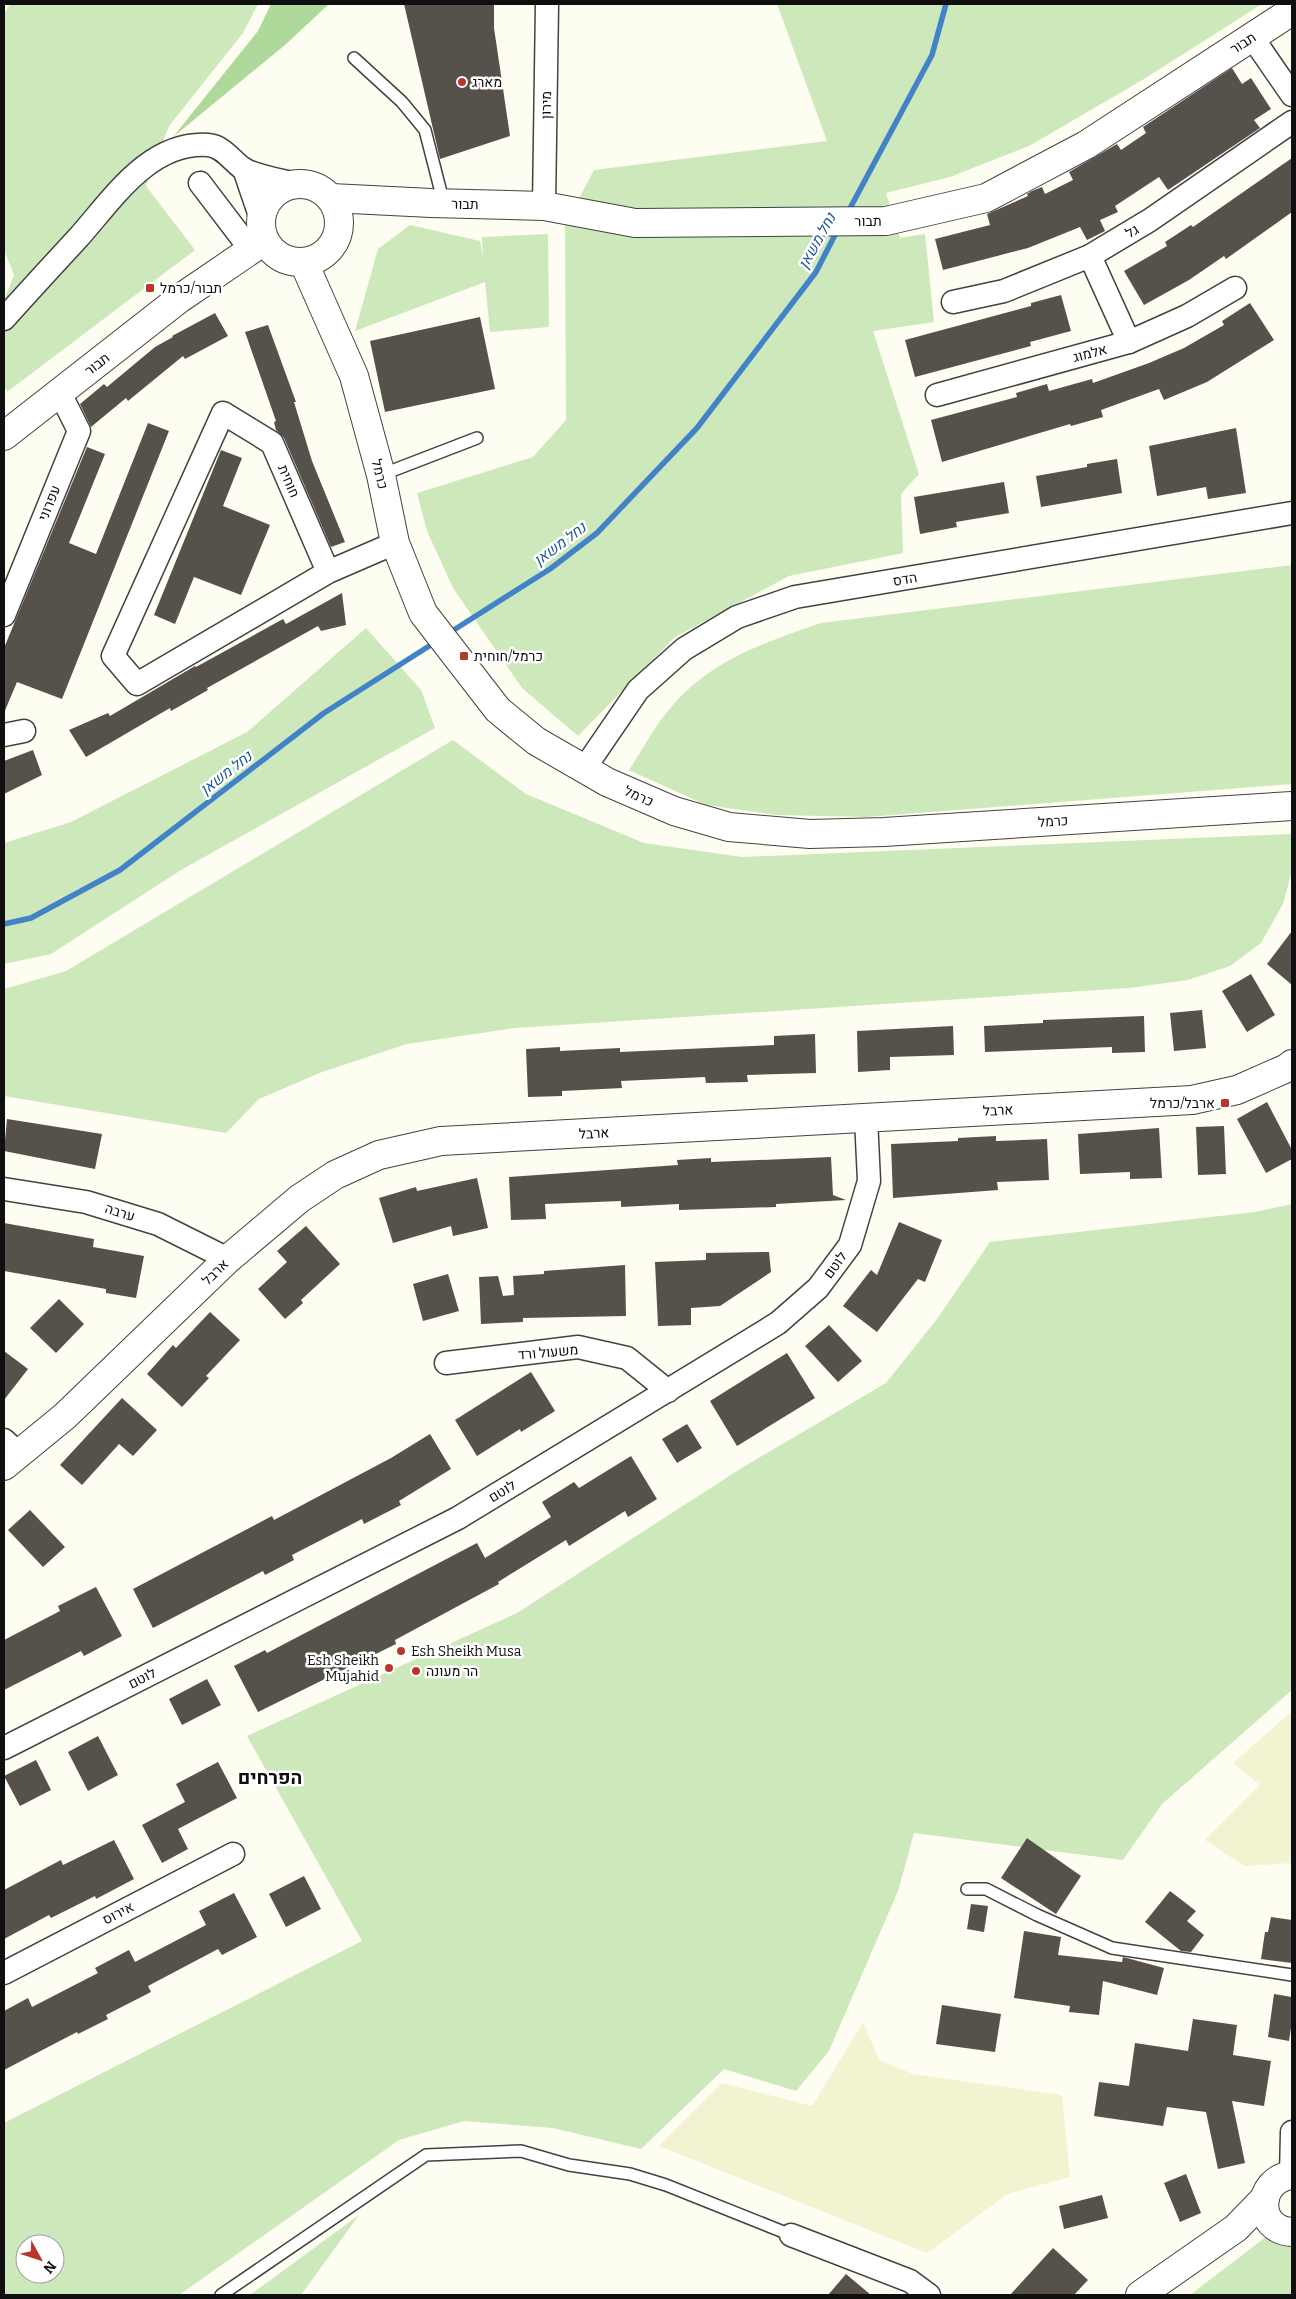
<svg xmlns="http://www.w3.org/2000/svg" width="1296" height="2299" viewBox="0 0 1296 2299" font-family="Bitter,Heebo,serif">
  <style>
    .farmland { fill: #f2f4d1 }
    .green { fill: #cde8bb; fill-rule: evenodd }
    .forest { fill: #afd89b }
    .lines { fill: none; stroke-linecap: round; stroke-linejoin: round }
    .stream { stroke: #4182c8; stroke-width: 5.5 }
    .building { fill: #57514b }
    .service-casing { stroke: #424242; stroke-width: 14 }
    .minor-casing { stroke: #424242; stroke-width: 25 }
    .tertiary-casing { stroke: #424242; stroke-width: 30 }
    .service { stroke: #fff; stroke-width: 11 }
    .minor { stroke: #fff; stroke-width: 22 }
    .tertiary { stroke: #fff; stroke-width: 28 }
    .poi-dot { fill: #b9362c; stroke: #fff; stroke-width: 2 }
    .labels { text-anchor: middle; stroke-width: 5; stroke-linejoin: round; paint-order: stroke }
    .street-label { font-size: 14px; fill: #0f0f0f; stroke: #fff }
    .poi-label { font-size: 14px; fill: #0f0f0f; stroke: #fff; text-anchor: start }
    .water-label { font-size: 15px; font-style: italic; fill: #1c559c; stroke: #fff }
    .district-label { font-size: 19px; font-weight: bold; fill: #0f0f0f; stroke: #fff }
  </style>
  <rect width="100%" height="100%" fill="#fefdf1"/>
  <g class="farmland">
    <polygon points="1292,1711 1292,1863 1244,1866 1205,1840 1260,1785 1233,1763"/>
    <polygon points="863,2022 879,2060 913,2074 1062,2095 1070,2177 1008,2194 927,2253 659,2146 722,2083 812,2106"/>
  </g>
  <g class="green">
    <polygon points="10,4 258,4 243,33 169,126 146,186 195,250 7,392 4,385 4,300 14,275 4,250 4,14"/>
    <polygon points="777,4 1262,4 1144,79 1029,146 950,177 886,193 900,238 925,234 934,322 873,331 919,474 901,494 903,553 789,576 675,637 578,736 522,688 453,588 427,531 417,493 533,457 566,420 565,225 594,170 827,141"/>
    <polygon points="410,225 480,241 483,257 482,237 548,234 549,327 490,332 485,282 355,331 378,249"/>
    <path d="M1292 565V784L866 817 777 815 706 805 629 770C643 749 655 725 672 706 713 659 764 643 821 623Z"/>
    <polygon points="366,628 421,690 435,728 181,870 51,954 4,964 4,843 71,822 247,732"/>
    <polygon points="453,740 526,794 644,843 742,857 1292,834 1292,871 1283,904 1261,943 1230,966 1188,980 1129,988 515,1028 407,1044 322,1072 259,1099 226,1133 4,1096 4,989 66,971"/>
    <path d="M1292 1204V1690L1162 1804 1123 1860 914 1833 898 1891 829 2051 796 2091 724 2069 641 2149 553 2128 464 2121 399 2140 179 2295H4V2123L362 1941 247 1736 517 1613 740 1469 886 1383 937 1319 990 1242 1255 1212ZM25 2244H55V2274H25Z"/>
    <polygon points="359,2215 301,2295 250,2295"/>
    <polygon points="1292,2216 1292,2295 1190,2295 1292,2217"/>
  </g>
  <polygon class="forest" points="271,4 329,4 285,45 173,137 258,31"/>
  <g class="lines">
    <g class="stream">
      <polyline points="848,212 932,55 946,4"/>
      <polyline points="449,633 550,569 597,533 697,428 816,272 838,229"/>
      <polyline points="4,924 31,918 120,870 324,713 437,641"/>
    </g>
  </g>
  <g class="building">
    <polygon points="404,4 494,4 494,28 510,136 440,159"/>
    <polygon points="1232,68 1242,84 1251,78 1271,109 1254,120 1260,128 1168,190 1159,177 1115,206 1118,212 1100,220 1105,231 1087,240 1080,227 1028,248 943,270 935,239 990,225 987,214 1028,196 1027,194 1032,191 1042,187 1045,194 1073,180 1069,172 1117,144 1121,150 1146,133 1143,127"/>
    <polygon points="1292,158 1292,212 1226,259 1224,256 1189,280 1144,305 1124,271 1167,246 1165,242 1191,225 1193,227"/>
    <polygon points="1061,295 1071,331 1030,342 1031,346 915,377 905,340 1031,306 1031,303"/>
    <polygon points="1250,303 1274,340 1207,382 1164,400 1159,389 1101,410 1103,417 1071,426 1070,424 942,462 931,420 1017,397 1016,393 1047,384 1049,391 1092,379 1093,383 1149,363 1184,348 1224,325 1222,321"/>
    <polygon points="215,313 228,336 185,359 183,356 128,401 126,398 91,427 80,404 104,384 107,387 155,347 173,337 172,336"/>
    <polygon points="480,317 495,389 385,412 370,341"/>
    <polygon points="268,325 296,402 294,402 312,461 345,542 331,547 284,438 276,430 274,422 276,421 245,332"/>
    <polygon points="148,423 169,431 62,699 17,682 4,713 4,648 87,447 105,454 69,543 96,554"/>
    <polygon points="1236,428 1246,493 1208,499 1206,487 1157,496 1149,446"/>
    <polygon points="221,450 242,458 223,506 270,525 241,595 194,577 175,624 154,615"/>
    <polygon points="1117,459 1122,493 1041,507 1036,476 1087,467 1087,464"/>
    <polygon points="1004,482 1009,513 956,522 957,527 920,534 914,497"/>
    <polygon points="342,593 346,625 321,631 318,626 207,688 208,690 171,711 170,708 86,757 69,730 108,713 110,716 195,666 196,667 283,619 286,624"/>
    <polygon points="33,750 42,775 4,794 4,761"/>
    <polygon points="1292,931 1292,985 1267,964"/>
    <polygon points="1251,974 1275,1015 1247,1032 1222,991"/>
    <polygon points="1202,1010 1206,1048 1174,1051 1170,1013"/>
    <polygon points="1144,1016 1145,1052 1112,1053 1112,1047 985,1052 984,1026 1043,1023 1043,1020"/>
    <polygon points="953,1026 954,1055 890,1057 890,1070 858,1072 857,1031"/>
    <polygon points="815,1034 816,1073 747,1075 748,1082 706,1083 705,1077 621,1081 622,1088 562,1091 562,1096 528,1097 526,1049 560,1047 560,1051 620,1048 620,1052 774,1045 774,1036"/>
    <polygon points="1267,1102 1292,1150 1292,1159 1266,1173 1237,1119"/>
    <polygon points="7,1119 102,1134 95,1169 4,1151"/>
    <polygon points="1224,1126 1226,1174 1198,1175 1196,1127"/>
    <polygon points="1159,1128 1162,1178 1130,1179 1130,1172 1080,1174 1078,1134"/>
    <polygon points="996,1136 996,1141 1047,1139 1049,1180 997,1182 998,1190 893,1198 891,1144 958,1141 958,1138"/>
    <polygon points="831,1157 833,1195 846,1200 776,1204 776,1207 679,1210 679,1204 621,1207 621,1201 545,1204 546,1219 511,1220 509,1177 678,1165 677,1160 711,1158 711,1162"/>
    <polygon points="477,1178 488,1228 453,1236 451,1226 393,1243 379,1198 416,1187 417,1191"/>
    <polygon points="899,1222 942,1240 925,1282 918,1279 877,1332 843,1306 871,1270 877,1275"/>
    <polygon points="4,1223 94,1239 93,1247 144,1256 136,1298 106,1293 106,1289 4,1271"/>
    <polygon points="306,1226 340,1264 301,1300 303,1303 285,1319 258,1289 287,1262 277,1251"/>
    <polygon points="769,1252 771,1272 720,1306 691,1308 691,1325 658,1326 655,1262 706,1260 706,1253"/>
    <polygon points="625,1265 626,1316 523,1318 523,1322 481,1324 479,1277 498,1276 503,1296 514,1295 513,1276 544,1274 544,1271"/>
    <polygon points="448,1274 459,1311 423,1321 413,1284"/>
    <polygon points="59,1299 84,1324 56,1353 30,1328"/>
    <polygon points="210,1312 240,1340 206,1376 209,1378 182,1407 147,1374 173,1345 176,1348"/>
    <polygon points="829,1325 862,1361 838,1382 805,1346"/>
    <polygon points="4,1351 28,1369 4,1400"/>
    <polygon points="787,1353 815,1398 737,1446 710,1401"/>
    <polygon points="531,1372 555,1411 521,1432 520,1429 477,1456 455,1420"/>
    <polygon points="122,1398 157,1430 133,1456 119,1444 82,1485 60,1465"/>
    <polygon points="687,1424 702,1448 677,1463 662,1439"/>
    <polygon points="430,1434 451,1469 399,1501 401,1505 364,1524 362,1519 292,1555 294,1560 265,1575 263,1571 153,1628 133,1589 272,1516 274,1520 391,1458"/>
    <polygon points="631,1456 657,1499 628,1517 625,1511 569,1546 566,1540 498,1582 499,1584 395,1640 396,1644 258,1712 234,1666 265,1650 267,1653 477,1543 485,1558 551,1517 542,1502 574,1482 579,1488"/>
    <polygon points="30,1510 65,1547 43,1567 8,1530"/>
    <polygon points="96,1587 122,1636 84,1656 81,1651 4,1690 4,1640 60,1611 58,1606"/>
    <polygon points="207,1679 221,1705 182,1725 169,1699"/>
    <polygon points="98,1736 118,1775 88,1791 68,1752"/>
    <polygon points="36,1760 51,1790 20,1806 4,1776"/>
    <polygon points="218,1762 237,1798 178,1829 188,1849 162,1863 142,1825 185,1802 176,1784"/>
    <polygon points="1027,1838 1081,1876 1056,1914 1001,1878"/>
    <polygon points="114,1840 134,1879 96,1899 95,1896 51,1918 49,1915 4,1939 4,1890 61,1860 63,1865"/>
    <polygon points="304,1876 321,1909 286,1927 269,1894"/>
    <polygon points="1170,1891 1196,1911 1187,1921 1204,1935 1191,1952 1181,1951 1145,1922"/>
    <polygon points="234,1893 257,1937 222,1955 218,1949 148,1986 151,1992 106,2015 108,2019 78,2034 77,2032 4,2070 4,2011 28,1998 32,2007 98,1973 95,1968 129,1950 135,1962 206,1925 199,1911"/>
    <polygon points="971,1904 988,1906 984,1932 967,1929"/>
    <polygon points="1271,1917 1292,1920 1292,1963 1261,1959 1265,1932 1268,1932"/>
    <polygon points="1024,1931 1061,1937 1058,1955 1122,1962 1123,1957 1164,1968 1157,1995 1103,1981 1099,2015 1069,2012 1070,2006 1014,1998"/>
    <polygon points="1274,1994 1292,1997 1292,2021 1289,2041 1268,2037"/>
    <polygon points="942,2005 1001,2014 995,2052 936,2044"/>
    <polygon points="1193,2019 1237,2025 1233,2055 1271,2061 1264,2106 1232,2101 1245,2163 1218,2169 1206,2112 1167,2107 1163,2126 1094,2116 1099,2082 1129,2086 1135,2043 1188,2051"/>
    <polygon points="1186,2174 1201,2213 1180,2222 1164,2183"/>
    <polygon points="1102,2195 1108,2218 1064,2229 1059,2206"/>
    <polygon points="1053,2248 1088,2280 1074,2295 1010,2295"/>
    <polygon points="846,2274 871,2295 828,2295"/>
  </g>
  <g class="lines">
    <defs>
      <g id="service">
        <polyline points="354,58 402,102 425,130 444,204"/>
        <polyline points="381,475 477,438"/>
        <polyline points="967,1889 986,1889 1037,1915 1112,1948 1292,1975"/>
        <polyline points="221,2295 426,2155 521,2151 569,2165 630,2174 666,2185 791,2235"/>
      </g>
      <g id="minor">
        <polyline points="1252,37 1292,95"/>
        <polyline points="244,169 260,216"/>
        <polyline points="200,183 251,250"/>
        <polyline points="544,206 547,4"/>
        <polyline points="1090,256 1129,342"/>
        <polyline points="953,302 1004,291 1090,256 1150,220 1292,122"/>
        <path d="M4 319C28 292 53 265 78 238 112 200 149 141 208 145 224 146 233 163 245 170 261 177 279 180 296 184"/>
        <polyline points="937,395 1129,342 1187,316 1235,288"/>
        <polyline points="328,572 272,443 223,413 113,656 137,684 328,572 395,543"/>
        <polyline points="4,615 79,431 60,393"/>
        <polyline points="4,735 24,731"/>
        <polyline points="584,769 638,690 684,649 737,617 795,597 1292,513"/>
        <polyline points="4,1189 86,1202 158,1224 228,1259"/>
        <polyline points="446,1363 578,1347 627,1358 668,1391"/>
        <polyline points="4,1440 19,1454"/>
        <polyline points="4,1748 458,1518 778,1323 818,1288 850,1245 869,1181 866,1118"/>
        <polyline points="4,1973 233,1854"/>
        <polyline points="1291,2175 1292,2132"/>
        <polyline points="791,2235 910,2281 929,2295"/>
      </g>
      <g id="tertiary">
        <circle cx="300" cy="223" r="39"/>
        <polyline points="331,198 431,203 544,206 635,223 886,221 986,198 1086,145 1292,11"/>
        <polyline points="304,263 354,376 381,475 395,543 423,613 498,710 536,741 607,782 674,811 729,827 810,834 884,832 1292,806"/>
        <polyline points="4,436 179,299 264,241"/>
        <polyline points="4,1466 65,1416 228,1259 299,1199 335,1175 379,1155 441,1141 1192,1100 1237,1090 1287,1068 1292,1064"/>
        <path d="M1292 2175C1255 2180 1255 2230 1292 2232"/>
        <polyline points="1140,2295 1236,2228 1265,2198"/>
      </g>
    </defs>
    <use href="#service" class="service-casing"/>
    <use href="#minor" class="minor-casing"/>
    <use href="#tertiary" class="tertiary-casing"/>
    <use href="#service" class="service"/>
    <use href="#minor" class="minor"/>
    <use href="#tertiary" class="tertiary"/>
  </g>
  <g class="poi-dot">
    <circle cx="462" cy="82" r="5"/>
    <rect x="145" y="283" width="10" height="10" rx="2.5"/>
    <rect x="459" y="651" width="10" height="10" rx="2.5"/>
    <rect x="1220" y="1098" width="10" height="10" rx="2.5"/>
    <circle cx="401" cy="1651" r="5"/>
    <circle cx="389" cy="1668" r="5"/>
    <circle cx="416" cy="1671" r="5"/>
  </g>
  <g class="labels">
    <g class="street-label">
      <text transform="translate(1243 43) rotate(-33)" y="5">תבור</text>
      <text transform="translate(546 105) rotate(-89)" y="5">מירון</text>
      <text transform="translate(465 204) rotate(1)" y="5">תבור</text>
      <text transform="translate(868 221) rotate(-1)" y="5">תבור</text>
      <text transform="translate(1132 231) rotate(-30)" y="5">גל</text>
      <text transform="translate(1090 353) rotate(-15)" y="5">אלמוג</text>
      <text transform="translate(97 364) rotate(-38)" y="5">תבור</text>
      <text transform="translate(380 474) rotate(76)" y="5">כרמל</text>
      <text transform="translate(289 481) rotate(67)" y="5">חוחית</text>
      <text transform="translate(49 503) rotate(-68)" y="5">עפרוני</text>
      <text transform="translate(905 579) rotate(-10)" y="5">הדס</text>
      <text transform="translate(639 796) rotate(24)" y="5">כרמל</text>
      <text transform="translate(1053 821) rotate(-4)" y="5">כרמל</text>
      <text transform="translate(998 1110) rotate(-3)" y="5">ארבל</text>
      <text transform="translate(594 1133) rotate(-3)" y="5">ארבל</text>
      <text transform="translate(120 1212) rotate(17)" y="5">ערבה</text>
      <text transform="translate(835 1265) rotate(-54)" y="5">לוטם</text>
      <text transform="translate(215 1272) rotate(-44)" y="5">ארבל</text>
      <text transform="translate(548 1352) rotate(-5)" y="5">משעול ורד</text>
      <text transform="translate(502 1491) rotate(-31)" y="5">לוטם</text>
      <text transform="translate(142 1678) rotate(-27)" y="5">לוטם</text>
      <text transform="translate(118 1913) rotate(-27)" y="5">אירוס</text>
    </g>
    <g class="poi-label">
      <text x="472" y="87">מארג</text>
      <text x="160" y="293">תבור/כרמל</text>
      <text x="474" y="661">כרמל/חוחית</text>
      <text x="1215" y="1108" text-anchor="end">ארבל/כרמל</text>
      <text x="411" y="1656">Esh Sheikh Musa</text>
      <text x="379" y="1665" text-anchor="end">Esh Sheikh<tspan x="379" dy="16">Mujahid</tspan></text>
      <text x="426" y="1676">הר מעונה</text>
    </g>
    <g class="water-label">
      <text transform="translate(817 241) rotate(-61)" y="5">נחל משאן</text>
      <text transform="translate(560 544) rotate(-37)" y="5">נחל משאן</text>
      <text transform="translate(226 773) rotate(-38)" y="5">נחל משאן</text>
    </g>
    <g class="district-label">
      <text x="270" y="1784">הפרחים</text>
    </g>
  </g>
  <rect width="1296" height="2299" fill="none" stroke="#0f0f0f" stroke-width="10"/>
  <g transform="translate(40 2259) rotate(130)"><circle r="24" fill="#ffffff" stroke="#9f9f9f"/>
  <path d="M0-4L9 19L0 12L-9 19Z" fill="#b9362c"/>
  <text y="-8" font-size="14" font-weight="bold" text-anchor="middle" fill="#0f0f0f">N</text>
  </g>
</svg>
